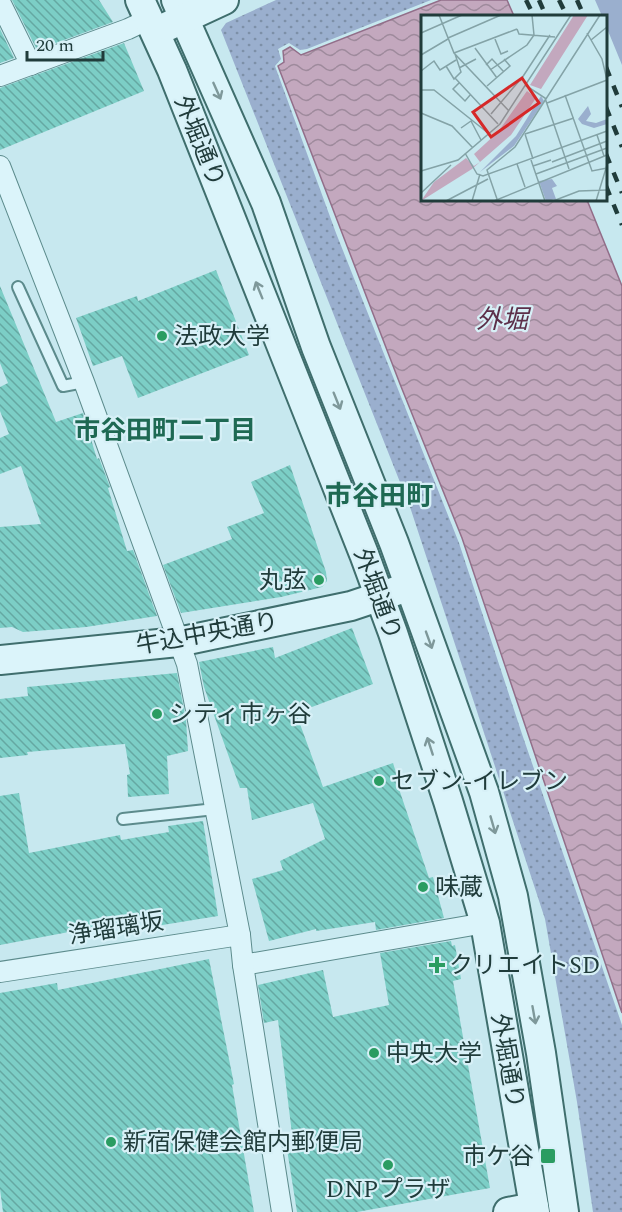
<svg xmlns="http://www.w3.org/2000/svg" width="622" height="1212" viewBox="0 0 622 1212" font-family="Spectral,'Noto Sans JP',serif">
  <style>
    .grass { fill: url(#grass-dots) }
    .green { fill: #9aafce }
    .water { fill: url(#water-waves); stroke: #926e89; stroke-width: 1.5 }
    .building { fill: url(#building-back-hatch) }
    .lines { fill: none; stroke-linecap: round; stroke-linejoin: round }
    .lane-casing { stroke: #5c8b8c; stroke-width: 14 }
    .street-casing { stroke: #5c8b8c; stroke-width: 22 }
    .secondary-casing { stroke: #3f6e6d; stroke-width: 32 }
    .lane { stroke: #dbf4fa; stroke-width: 10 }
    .street { stroke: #dbf4fa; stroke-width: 20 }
    .secondary { stroke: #dbf4fa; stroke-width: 28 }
    .rail { stroke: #203c3b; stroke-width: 4.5; stroke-dasharray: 10 10; stroke-linecap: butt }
    .oneway { stroke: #7e989a }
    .poi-dot { fill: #2a9c61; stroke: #d7f0f7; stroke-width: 2 }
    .labels { text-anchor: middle; stroke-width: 4.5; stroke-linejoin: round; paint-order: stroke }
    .street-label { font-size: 24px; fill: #203c3b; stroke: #d7f0f7 }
    .poi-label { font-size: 24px; fill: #203c3b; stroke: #d7f0f7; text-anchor: start }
    .water-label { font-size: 26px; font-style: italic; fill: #5c2f49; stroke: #d7f0f7 }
    .neighbourhood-label { font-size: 26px; font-weight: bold; fill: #1e6953; stroke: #d7f0f7 }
    .quarter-label { font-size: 27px; font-weight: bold; fill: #1e6953; stroke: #d7f0f7 }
    .inset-road { fill: none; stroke: #84a3a7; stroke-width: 1.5 }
    .view { fill: #d62828; fill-opacity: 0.15; stroke: #d62828; stroke-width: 3 }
    .inset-edge { fill: none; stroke: #203c3b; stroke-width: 3 }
  </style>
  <defs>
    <pattern id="grass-dots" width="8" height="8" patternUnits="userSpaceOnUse" patternTransform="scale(1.5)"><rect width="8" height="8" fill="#9aafce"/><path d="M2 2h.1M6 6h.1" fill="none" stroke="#7d90a8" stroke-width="1.8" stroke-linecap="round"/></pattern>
    <pattern id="water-waves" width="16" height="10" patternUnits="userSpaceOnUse" patternTransform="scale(1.5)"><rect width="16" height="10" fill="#c3a8be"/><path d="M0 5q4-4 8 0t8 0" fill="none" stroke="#9e8a9c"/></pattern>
    <pattern id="building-back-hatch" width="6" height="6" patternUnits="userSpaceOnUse" patternTransform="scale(1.5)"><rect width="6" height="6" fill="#7ccec6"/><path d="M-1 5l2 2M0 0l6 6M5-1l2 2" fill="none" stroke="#65a8a2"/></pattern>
  </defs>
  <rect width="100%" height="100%" fill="#c7e8ef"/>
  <polygon class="grass" points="276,0 431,0 307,49 300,50 289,43 278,49 281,59 275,66 336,233 459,543 522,734 622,1025 622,1212 593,1212 577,1102 545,919 411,510 221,30 226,23"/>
  <polygon class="green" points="595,0 622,0 622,65 606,26 606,16 602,16"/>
  <polygon class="water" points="441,0 507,0 514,16 422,16 422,200 587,200 622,286 622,1013 462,538 400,384 278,66 284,62 283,51 290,47 301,55"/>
  <g class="building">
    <polygon points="12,0 99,0 113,22 37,50"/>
    <polygon points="0,29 14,58 0,63"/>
    <polygon points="124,43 144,91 0,150 0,88"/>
    <polygon points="216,270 249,355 138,398 122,356 93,366 76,318 137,296 138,301"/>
    <polygon points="0,286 56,422 83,413 97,459 99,458 110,487 108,488 127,551 133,550 157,616 86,627 23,632 12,627 0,628 0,527 41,524 21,466 0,474 0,438 9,434 0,411 0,387 8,383 0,363"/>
    <polygon points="290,465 326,572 327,581 322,587 281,597 181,613 163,565 232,539 227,527 264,513 251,482"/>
    <polygon points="352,628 373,684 296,713 323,787 393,763 400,785 398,786 429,878 433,877 444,918 376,930 375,922 316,931 316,929 269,941 252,879 283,870 280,861 325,839 313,803 252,820 247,788 240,788 204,687 199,662 273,647 275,658"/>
    <polygon points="177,673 186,720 188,751 167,756 169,794 128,797 127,775 130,774 125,744 27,752 28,755 0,758 0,699 28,696 27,687"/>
    <polygon points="19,793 29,853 120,835 121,840 169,832 168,826 203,821 218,916 144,928 143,918 0,945 0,796"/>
    <polygon points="451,941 452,946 455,945 461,979 453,981 490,1188 357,1212 297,1212 286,1143 293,1142 278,1020 264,1023 258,985 323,970 333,1017 389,1005 380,953"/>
    <polygon points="209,959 234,1084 232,1085 254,1212 3,1212 0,1189 0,993 57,983 58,990"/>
  </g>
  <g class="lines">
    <defs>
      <g id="lane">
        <polyline points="18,287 63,386 84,382"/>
        <polyline points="123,819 215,809"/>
      </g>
      <g id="street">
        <polyline points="0,2 31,65"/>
        <polyline points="0,76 128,29 149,19"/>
        <polyline points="0,166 84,382 187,664 240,935 243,965 485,923"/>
        <polyline points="243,965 282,1212"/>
        <polyline points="0,972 240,935"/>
      </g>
      <g id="secondary">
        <polyline points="140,0 172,70 364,554 393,633 448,801 485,923 535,1212"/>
        <polyline points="176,0 266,203 316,347 394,543 484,792 513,896 541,1053 564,1212"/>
        <polyline points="168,26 224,0"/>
        <polyline points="0,660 178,642 351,606 396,591"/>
        <polyline points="508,1212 534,1207"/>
      </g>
    </defs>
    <use href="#lane" class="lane-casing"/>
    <use href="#street" class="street-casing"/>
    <use href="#secondary" class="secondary-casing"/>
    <use href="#lane" class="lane"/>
    <use href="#street" class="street"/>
    <use href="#secondary" class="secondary"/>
    <g class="rail">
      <polyline points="526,0 534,16"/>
      <polyline points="539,0 546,16"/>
      <polyline points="559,0 567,16"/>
      <polyline points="577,0 584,16"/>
      <polyline points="606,67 622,107"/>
      <polyline points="606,107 622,147"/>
      <polyline points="606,154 622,193"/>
      <polyline points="606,186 622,225"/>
    </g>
  </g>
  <defs><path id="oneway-shaft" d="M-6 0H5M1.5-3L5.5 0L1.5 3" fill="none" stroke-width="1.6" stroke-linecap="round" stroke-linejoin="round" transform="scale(1.5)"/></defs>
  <g class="oneway">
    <use href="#oneway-shaft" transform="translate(217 91) rotate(66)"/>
    <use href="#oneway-shaft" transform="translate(259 290) rotate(-112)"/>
    <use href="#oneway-shaft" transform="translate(337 401) rotate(68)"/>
    <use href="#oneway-shaft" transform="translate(429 640) rotate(70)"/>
    <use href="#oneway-shaft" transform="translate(430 746) rotate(-108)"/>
    <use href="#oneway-shaft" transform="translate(493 825) rotate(74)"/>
    <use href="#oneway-shaft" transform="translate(534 1015) rotate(80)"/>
  </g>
  <g class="poi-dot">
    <circle cx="162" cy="336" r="6"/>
    <circle cx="319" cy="580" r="6"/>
    <circle cx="157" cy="714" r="6"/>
    <circle cx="379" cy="781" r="6"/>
    <circle cx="423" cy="887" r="6"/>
    <path d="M434 956h6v6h6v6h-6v6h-6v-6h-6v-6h6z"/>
    <circle cx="374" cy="1053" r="6"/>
    <circle cx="111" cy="1142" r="6"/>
    <rect x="540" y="1148" width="16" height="16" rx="3"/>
    <circle cx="388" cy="1165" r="6"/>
  </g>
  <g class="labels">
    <g class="street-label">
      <text transform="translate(200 141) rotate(68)" y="8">外堀通り</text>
      <text transform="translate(378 594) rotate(70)" y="8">外堀通り</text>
      <text transform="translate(207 633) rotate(-10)" y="8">牛込中央通り</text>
      <text transform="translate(116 928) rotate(-9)" y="8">浄瑠璃坂</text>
      <text transform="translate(508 1061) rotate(80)" y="8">外堀通り</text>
    </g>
    <g class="poi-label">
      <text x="174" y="344">法政大学</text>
      <text x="307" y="588" text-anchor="end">丸弦</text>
      <text x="169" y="722">シティ市ヶ谷</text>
      <text x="391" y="789">セブン-イレブン</text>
      <text x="435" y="895">味蔵</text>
      <text x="449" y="973">クリエイトSD</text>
      <text x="386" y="1061">中央大学</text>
      <text x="123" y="1150">新宿保健会館内郵便局</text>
      <text x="534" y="1164" text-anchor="end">市ケ谷</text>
      <text x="388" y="1197" text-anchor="middle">DNPプラザ</text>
    </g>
    <g class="water-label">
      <text x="502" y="328">外堀</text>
    </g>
    <g class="neighbourhood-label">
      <text x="165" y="439">市谷田町二丁目</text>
    </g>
    <g class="quarter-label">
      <text x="379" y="505">市谷田町</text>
    </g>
  </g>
  <g transform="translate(421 15)">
    <rect width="186" height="186" fill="#c7e8ef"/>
    <path d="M167 91 170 99 165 106 175 108 186 104V109L173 113 161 109 157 104Z" fill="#9aafce"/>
    <path d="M120 81 123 86 93 131 59 157 95 121ZM131 164 136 171 131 173 135 184 125 186 118 166Z" fill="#9aafce"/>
    <path d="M153 0H167L120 74 109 70ZM106 76 115 83 90 120 51 154 0 186 13 167 45 143 53 151 59 147 53 139 77 117Z" fill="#c3a8be"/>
    <path class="inset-road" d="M18 0 33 38 88 96M96 14 98 19 134 22M0 18 41 0M166 18 181 44 186 65M27 23 80 0M74 24 80 39 87 36M170 25 186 12M54 33 76 63M33 38 96 14M0 40 27 24M65 50 71 44 83 57M25 51 33 64 40 57 34 39M38 53 55 44M69 55 106 30 113 20 111 0M0 56 13 46 19 55 35 45M34 63 77 109M99 66 129 20M38 68 32 74 44 86 50 79M104 70 124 83 148 154M66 71 89 51 83 44M0 75H13L67 118M144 80 171 156 186 153M126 88 186 65M0 98 31 111 52 133M70 99 98 66M40 113 50 106 60 125M104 119 153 103M104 119 112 144M176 120 183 141M44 138 56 159 62 161 186 116M110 145 124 186M131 147 186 126M96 149 104 172M112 151 130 145M0 156 37 145 79 109 150 0M115 159 186 133M0 178 30 150M76 184 66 155 94 132 179 0M25 186 67 164M51 186 59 159M73 186 186 140M132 186 158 176 186 175M175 186 186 150"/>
    <path class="view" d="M101 63 118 88 70 122 52 97Z"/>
    <rect width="186" height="186" class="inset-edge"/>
  </g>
  <path d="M27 51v9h76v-9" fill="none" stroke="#203c3b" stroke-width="3"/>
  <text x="36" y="51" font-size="18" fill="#203c3b" stroke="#d7f0f7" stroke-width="4.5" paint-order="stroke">20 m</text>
</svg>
